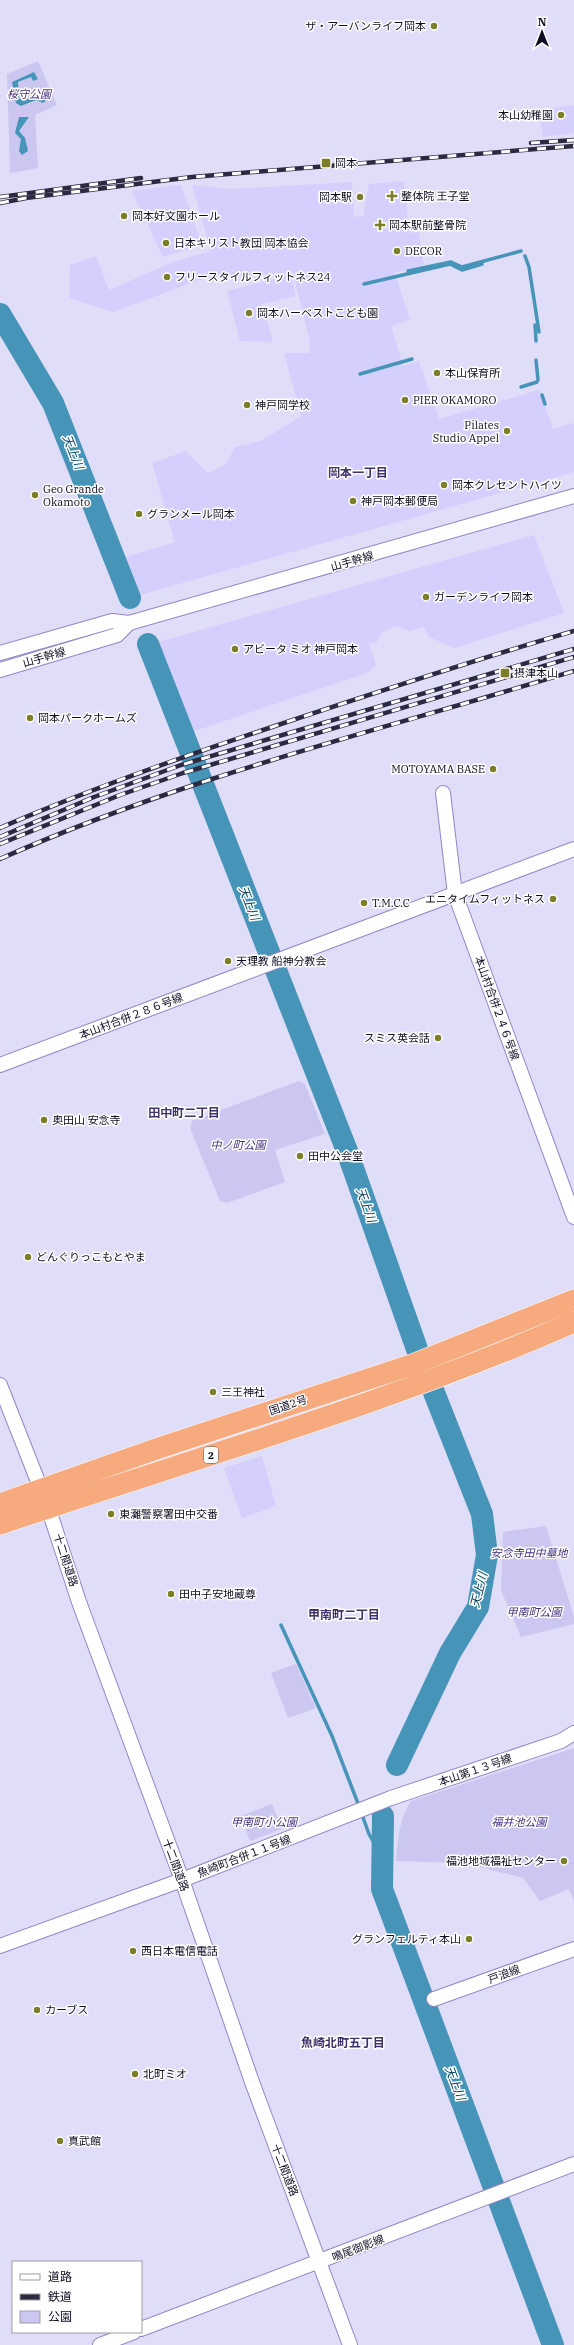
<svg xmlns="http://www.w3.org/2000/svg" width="574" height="2345" viewBox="0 0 574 2345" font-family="'IBM Plex Serif','Noto Sans JP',serif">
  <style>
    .built { fill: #d5cffd }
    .green { fill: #ccc7f1 }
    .water { fill: #4794b9 }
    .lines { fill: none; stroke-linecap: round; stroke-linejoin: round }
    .stream { stroke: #4794b9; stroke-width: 3.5 }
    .river { stroke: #4794b9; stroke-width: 22 }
    .minor-casing { stroke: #9086c6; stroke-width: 16 }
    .highway-casing { stroke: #fff; stroke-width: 22 }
    .minor { stroke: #fff; stroke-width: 14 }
    .highway { stroke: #f7aa7d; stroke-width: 21 }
    .rail-casing { stroke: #2d2940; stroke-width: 4.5 }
    .rail { stroke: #fff; stroke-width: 3; stroke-dasharray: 9; stroke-linecap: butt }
    .poi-dot { fill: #7c7f28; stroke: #fff; stroke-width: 1.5 }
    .labels { text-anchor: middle; stroke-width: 3; stroke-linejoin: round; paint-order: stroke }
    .shield { fill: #fff; stroke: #585464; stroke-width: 1 }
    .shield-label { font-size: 10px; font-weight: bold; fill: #100b22 }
    .poi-label { font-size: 11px; fill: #100b22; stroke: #fff; text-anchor: start }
    .park-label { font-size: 11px; font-style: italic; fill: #45317e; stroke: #fff }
    .street-label { font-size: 11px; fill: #100b22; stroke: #fff }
    .water-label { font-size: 12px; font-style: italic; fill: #034761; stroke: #fff }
    .neighbourhood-label { font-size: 12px; font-weight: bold; fill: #40336c; stroke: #fff }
  </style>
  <rect width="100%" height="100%" fill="#e0ddf8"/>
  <g class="built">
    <polygon points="574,105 574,133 543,137 539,110"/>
    <polygon points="404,181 409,233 419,232 424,265 395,273 410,320 391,326 403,366 419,361 439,419 539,390 553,429 574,423 574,472 137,596 122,558 175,542 152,463 186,451 208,473 226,464 235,447 261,441 301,416 284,353 309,353 310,342 293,273 208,277 113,312 69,298 70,265 96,256 109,290 173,262 211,251 192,185 232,189 352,182 354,217 363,216 369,184"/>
    <polygon points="181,185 202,245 163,257 132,191"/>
    <polygon points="291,275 296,296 262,304 273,342 240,341 227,291"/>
    <polygon points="534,535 564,613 455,648 429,637 424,627 409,631 397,626 382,632 377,642 369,644 376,664 370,672 192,732 155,643"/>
    <polygon points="262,1456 276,1506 242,1518 224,1468"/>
  </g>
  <g class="green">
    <polygon points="38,61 57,105 35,115 38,168 10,173 7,74"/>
    <polygon points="299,1081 305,1084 325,1134 275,1150 285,1182 227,1203 220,1201 190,1128 192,1121"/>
    <polygon points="546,1526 574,1617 574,1624 521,1637 501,1590 503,1532"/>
    <polygon points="296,1664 316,1708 288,1718 271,1673"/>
    <path d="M574 1748V1901L569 1889 540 1901 523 1878 463 1863 396 1861C398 1839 399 1819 411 1801Z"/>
    <polygon points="272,1804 282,1829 250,1841 241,1816"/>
  </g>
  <g class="water">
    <polygon points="34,72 38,79 33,81 31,77 18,82 19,98 24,101 36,94 45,94 47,99 43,103 36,100 21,106 16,103 12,82"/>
    <polygon points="19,117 29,117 19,131 25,138 28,151 22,155 19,151 21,139 15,133"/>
  </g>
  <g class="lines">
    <g class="stream">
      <polyline points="525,256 529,267 539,332"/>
      <polyline points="408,271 451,262 462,267 521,251"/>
      <polyline points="364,284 450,264 462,270 482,264"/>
      <polyline points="535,325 536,341"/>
      <polyline points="536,360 538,380"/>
      <polyline points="360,374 412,359"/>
      <polyline points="521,387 537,382"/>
      <polyline points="542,395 545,404"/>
      <polyline points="281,1625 332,1736 359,1806"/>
      <polyline points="361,1812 369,1834 381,1856"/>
    </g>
    <g class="river">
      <polyline points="0,314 53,403 130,598"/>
      <polyline points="148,644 347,1151 418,1352 482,1514 487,1555 478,1607 450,1653 397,1765"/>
      <polyline points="383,1816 382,1889 553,2345"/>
    </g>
    <defs>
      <g id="minor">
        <polyline points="0,653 112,621 129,623 574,496"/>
        <polyline points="0,670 117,635 129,623"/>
        <polyline points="443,793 455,894 574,1217"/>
        <polyline points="0,1065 574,849"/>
        <polyline points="0,1385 48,1507 79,1602 182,1880 252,2082 350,2345"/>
        <polyline points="0,1946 182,1880 391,1798 561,1741 574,1733"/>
        <polyline points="434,1999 574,1949"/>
        <polyline points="141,2329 574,2164"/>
        <polyline points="100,2345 134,2332"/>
      </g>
      <g id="highway">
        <polyline points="0,1504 159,1448 414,1364 574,1300"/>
        <path d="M0 1524C192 1459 388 1404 574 1322"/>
      </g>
    </defs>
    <use href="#minor" class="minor-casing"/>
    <use href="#highway" class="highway-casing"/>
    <use href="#minor" class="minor"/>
    <use href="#highway" class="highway"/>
    <defs>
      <g id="rail">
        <polyline points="531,143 574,140"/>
        <polyline points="0,197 141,178"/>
        <polyline points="0,203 26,198 192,177 574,146"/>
        <path d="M0 828C87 790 176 759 266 729 368 695 471 661 574 631"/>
        <polyline points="0,837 94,797 181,765 574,649"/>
        <polyline points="0,844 120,795 183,773 574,657"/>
        <path d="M0 859C184 777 382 730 574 671"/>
      </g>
    </defs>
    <use href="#rail" class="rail-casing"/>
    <use href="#rail" class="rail"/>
  </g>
  <g class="poi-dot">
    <circle cx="434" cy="26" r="4"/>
    <circle cx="561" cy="115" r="4"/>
    <rect x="321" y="158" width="10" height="10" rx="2"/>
    <path d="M390 190h4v4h4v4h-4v4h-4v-4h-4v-4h4z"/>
    <circle cx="360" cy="197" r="4"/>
    <circle cx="124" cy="216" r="4"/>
    <path d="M378 219h4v4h4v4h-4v4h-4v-4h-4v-4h4z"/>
    <circle cx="166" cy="243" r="4"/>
    <circle cx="397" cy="251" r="4"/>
    <circle cx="167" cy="277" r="4"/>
    <circle cx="249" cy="313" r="4"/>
    <circle cx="437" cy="373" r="4"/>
    <circle cx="405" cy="400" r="4"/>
    <circle cx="247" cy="405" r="4"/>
    <circle cx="507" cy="431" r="4"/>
    <circle cx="444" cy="485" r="4"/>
    <circle cx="35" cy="495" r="4"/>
    <circle cx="353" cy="501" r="4"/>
    <circle cx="139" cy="514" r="4"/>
    <circle cx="426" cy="597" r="4"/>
    <circle cx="235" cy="649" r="4"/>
    <rect x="500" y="668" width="10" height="10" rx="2"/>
    <circle cx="30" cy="718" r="4"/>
    <circle cx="493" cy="769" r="4"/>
    <circle cx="553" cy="899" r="4"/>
    <circle cx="364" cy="903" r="4"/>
    <circle cx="228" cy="961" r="4"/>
    <circle cx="438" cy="1038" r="4"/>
    <circle cx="44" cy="1120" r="4"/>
    <circle cx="300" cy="1156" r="4"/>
    <circle cx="28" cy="1257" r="4"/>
    <circle cx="213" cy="1392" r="4"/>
    <circle cx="111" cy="1514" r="4"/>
    <circle cx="171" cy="1594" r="4"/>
    <circle cx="564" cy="1861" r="4"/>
    <circle cx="469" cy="1939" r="4"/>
    <circle cx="133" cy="1951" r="4"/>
    <circle cx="37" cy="2010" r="4"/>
    <circle cx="135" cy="2074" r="4"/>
    <circle cx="60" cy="2141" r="4"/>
  </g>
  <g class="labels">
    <rect class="shield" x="204" y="1447" width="14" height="16" rx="3"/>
    <g class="shield-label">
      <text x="211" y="1459">2</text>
    </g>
    <g class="poi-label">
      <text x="426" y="30" text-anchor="end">ザ・アーバンライフ岡本</text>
      <text x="553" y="119" text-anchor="end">本山幼稚園</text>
      <text x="335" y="167">岡本</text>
      <text x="401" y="200">整体院 王子堂</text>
      <text x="352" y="201" text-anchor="end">岡本駅</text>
      <text x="132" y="220">岡本好文園ホール</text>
      <text x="389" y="229">岡本駅前整骨院</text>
      <text x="174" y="247">日本キリスト教団 岡本協会</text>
      <text x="405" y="255">DECOR</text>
      <text x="175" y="281">フリースタイルフィットネス24</text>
      <text x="257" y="317">岡本ハーベストこども園</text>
      <text x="445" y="377">本山保育所</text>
      <text x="413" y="404">PIER OKAMORO</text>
      <text x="255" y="409">神戸岡学校</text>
      <text x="499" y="429" text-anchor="end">Pilates<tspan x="499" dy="13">Studio Appel</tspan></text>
      <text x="452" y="489">岡本クレセントハイツ</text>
      <text x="43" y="493">Geo Grande<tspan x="43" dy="13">Okamoto</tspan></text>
      <text x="361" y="505">神戸岡本郵便局</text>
      <text x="147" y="518">グランメール岡本</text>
      <text x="434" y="601">ガーデンライフ岡本</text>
      <text x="243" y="653">アビータ ミオ 神戸岡本</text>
      <text x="514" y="677">摂津本山</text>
      <text x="38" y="722">岡本パークホームズ</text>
      <text x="485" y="773" text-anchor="end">MOTOYAMA BASE</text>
      <text x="545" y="903" text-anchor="end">エニタイムフィットネス</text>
      <text x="372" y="907">T.M.C.C</text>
      <text x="236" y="965">天理教 船神分教会</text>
      <text x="430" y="1042" text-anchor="end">スミス英会話</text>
      <text x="52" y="1124">奥田山 安念寺</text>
      <text x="308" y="1160">田中公会堂</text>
      <text x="36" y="1261">どんぐりっこもとやま</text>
      <text x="221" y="1396">三王神社</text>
      <text x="119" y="1518">東灘警察署田中交番</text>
      <text x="179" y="1598">田中子安地蔵尊</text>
      <text x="556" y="1865" text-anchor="end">福池地域福祉センター</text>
      <text x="461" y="1943" text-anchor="end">グランフェルティ本山</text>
      <text x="141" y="1955">西日本電信電話</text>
      <text x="45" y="2014">カーブス</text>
      <text x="143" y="2078">北町ミオ</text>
      <text x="68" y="2145">真武館</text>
    </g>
    <g class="park-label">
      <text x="29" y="98">桜守公園</text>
      <text x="238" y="1149">中ノ町公園</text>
      <text x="529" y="1557">安念寺田中墓地</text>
      <text x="534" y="1616">甲南町公園</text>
      <text x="264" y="1826">甲南町小公園</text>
      <text x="519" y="1826">福井池公園</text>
    </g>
    <g class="street-label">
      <text transform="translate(352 561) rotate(-16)" y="4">山手幹線</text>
      <text transform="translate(44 657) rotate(-16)" y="4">山手幹線</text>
      <text transform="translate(497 1008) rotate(70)" y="4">本山村合併２４６号線</text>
      <text transform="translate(131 1016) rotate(-21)" y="4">本山村合併２８６号線</text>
      <text transform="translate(288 1405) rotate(-18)" y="4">国道2号</text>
      <text transform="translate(66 1560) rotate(72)" y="4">十二間道路</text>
      <text transform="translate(475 1770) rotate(-19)" y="4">本山第１３号線</text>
      <text transform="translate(244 1856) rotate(-21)" y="4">魚崎町合併１１号線</text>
      <text transform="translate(176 1865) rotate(70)" y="4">十二間道路</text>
      <text transform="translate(504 1974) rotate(-20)" y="4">戸浪線</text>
      <text transform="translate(285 2170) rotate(69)" y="4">十二間道路</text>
      <text transform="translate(358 2248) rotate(-21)" y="4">鳴尾御影線</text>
    </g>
    <g class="water-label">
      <text transform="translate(73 452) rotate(68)" y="4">天上川</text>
      <text transform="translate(249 903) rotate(69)" y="4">天上川</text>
      <text transform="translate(366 1205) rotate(70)" y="4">天上川</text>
      <text transform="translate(479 1590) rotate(-76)" y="4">天上川</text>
      <text transform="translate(455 2083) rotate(69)" y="4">天上川</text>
    </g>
    <g class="neighbourhood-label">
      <text x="358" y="477">岡本一丁目</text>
      <text x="184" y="1117">田中町二丁目</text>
      <text x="344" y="1619">甲南町二丁目</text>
      <text x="343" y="2047">魚崎北町五丁目</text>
    </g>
  </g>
  <rect x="12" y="2261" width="130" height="72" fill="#ffffff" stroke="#9f9da7"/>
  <rect x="20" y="2274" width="20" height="6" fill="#ffffff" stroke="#9f9da7"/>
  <text x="48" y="2281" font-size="12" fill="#100b22">道路</text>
  <rect x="20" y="2294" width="20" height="6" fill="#2d2940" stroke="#9f9da7"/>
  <text x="48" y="2301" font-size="12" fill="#100b22">鉄道</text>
  <rect x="20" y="2311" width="20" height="12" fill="#ccc7f1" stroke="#9f9da7"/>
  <text x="48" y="2321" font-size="12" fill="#100b22">公園</text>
  <g transform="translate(542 32)" stroke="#ffffff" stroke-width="3" paint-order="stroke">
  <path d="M0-3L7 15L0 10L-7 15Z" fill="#100b22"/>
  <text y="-6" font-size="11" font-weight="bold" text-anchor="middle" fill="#100b22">N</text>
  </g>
</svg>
